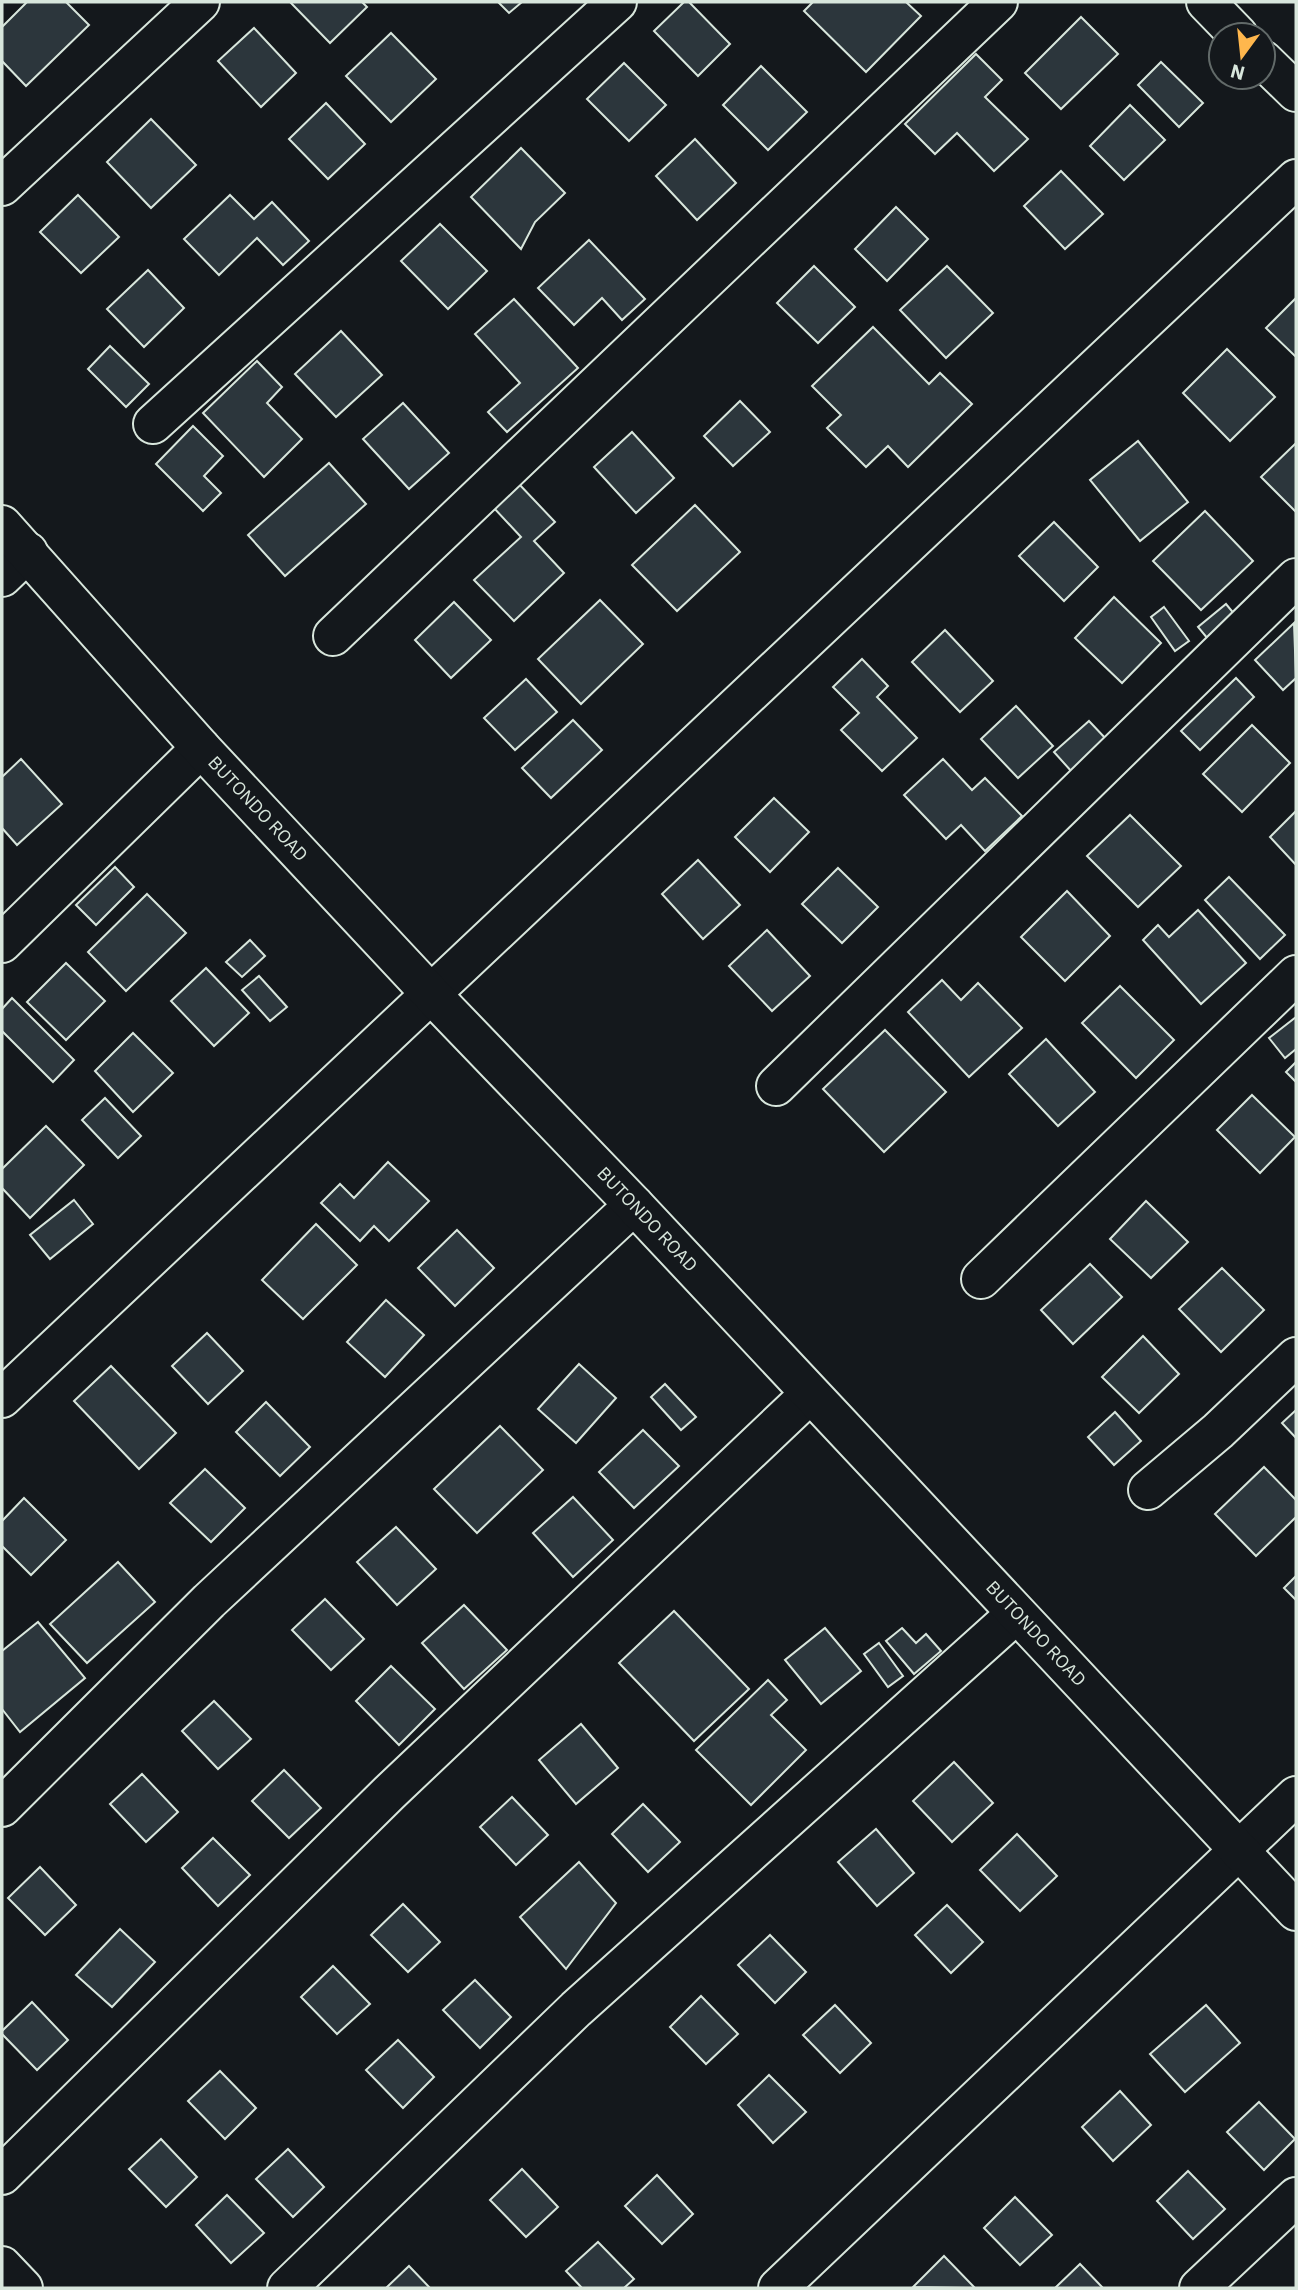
<svg xmlns="http://www.w3.org/2000/svg" width="1298" height="2290" viewBox="0 0 1298 2290" font-family="'IBM Plex Sans',sans-serif">
  <style>
    .building { fill: #2c363c; stroke: #d8e6dc; stroke-width: 2 }
    .lines { fill: none; stroke-linecap: round; stroke-linejoin: round }
    .minor-casing { stroke: #d8e6dc; stroke-width: 42 }
    .tertiary-casing { stroke: #d8e6dc; stroke-width: 42 }
    .minor { stroke: #14181c; stroke-width: 38 }
    .tertiary { stroke: #14181c; stroke-width: 38 }
    .labels { text-anchor: middle; stroke-width: 5; stroke-linejoin: round; paint-order: stroke }
    .street-label { font-size: 18px; fill: #d8e6dc; stroke: #14181c }
  </style>
  <rect width="100%" height="100%" fill="#14181c"/>
  <g class="building">
    <polygon points="27,2 66,2 89,25 26,86 2,61 2,27"/>
    <polygon points="290,2 362,2 367,7 330,43"/>
    <polygon points="498,2 522,2 509,13"/>
    <polygon points="684,2 689,2 730,44 698,76 654,31"/>
    <polygon points="813,2 906,2 921,16 866,72 804,11"/>
    <polygon points="1081,17 1118,54 1061,109 1025,73"/>
    <polygon points="254,28 296,73 261,107 218,61"/>
    <polygon points="391,33 436,79 391,122 346,76"/>
    <polygon points="976,54 1002,80 985,97 1028,139 994,171 957,133 935,154 905,124"/>
    <polygon points="1161,62 1203,103 1179,127 1138,85"/>
    <polygon points="624,63 666,105 629,141 587,99"/>
    <polygon points="761,66 807,112 768,150 723,105"/>
    <polygon points="326,103 365,144 328,179 289,139"/>
    <polygon points="1130,105 1165,140 1124,180 1090,146"/>
    <polygon points="151,119 196,165 151,208 107,162"/>
    <polygon points="695,139 736,183 697,220 656,176"/>
    <polygon points="521,148 565,193 535,222 521,249 471,197"/>
    <polygon points="1061,171 1103,214 1065,249 1024,206"/>
    <polygon points="78,195 119,237 81,273 40,232"/>
    <polygon points="230,195 254,219 272,202 309,241 283,265 257,238 219,275 184,239"/>
    <polygon points="896,207 928,239 887,281 855,249"/>
    <polygon points="440,224 487,271 448,309 401,261"/>
    <polygon points="589,240 645,299 622,320 602,298 574,325 538,288"/>
    <polygon points="814,266 855,307 818,343 777,303"/>
    <polygon points="947,266 993,313 946,358 900,310"/>
    <polygon points="148,270 184,308 144,347 107,309"/>
    <polygon points="1296,298 1296,357 1266,328"/>
    <polygon points="514,299 578,368 507,432 488,412 520,383 475,334"/>
    <polygon points="873,327 929,384 940,373 972,404 908,467 888,446 866,467 827,428 841,415 812,386"/>
    <polygon points="341,331 382,375 336,417 295,374"/>
    <polygon points="110,346 149,384 126,407 88,369"/>
    <polygon points="1227,349 1275,397 1230,441 1183,393"/>
    <polygon points="257,361 282,387 267,403 302,439 264,477 203,413"/>
    <polygon points="740,401 770,432 733,466 704,436"/>
    <polygon points="403,403 449,453 409,489 363,439"/>
    <polygon points="193,426 223,456 204,476 221,493 203,511 156,464"/>
    <polygon points="632,432 674,478 636,513 594,467"/>
    <polygon points="1138,441 1188,502 1140,541 1090,480"/>
    <polygon points="1296,443 1296,512 1261,477"/>
    <polygon points="329,463 366,504 285,576 248,535"/>
    <polygon points="518,483 555,522 534,541 564,573 514,621 474,580 521,537 493,507"/>
    <polygon points="695,505 740,552 677,611 632,565"/>
    <polygon points="1205,511 1253,561 1201,610 1153,561"/>
    <polygon points="1054,522 1098,567 1064,601 1019,556"/>
    <polygon points="1114,597 1161,643 1122,683 1075,638"/>
    <polygon points="600,600 643,644 581,704 538,659"/>
    <polygon points="454,602 491,640 451,678 415,640"/>
    <polygon points="1226,604 1236,616 1208,639 1198,627"/>
    <polygon points="1164,607 1189,641 1175,651 1151,617"/>
    <polygon points="1294,623 1296,678 1283,690 1255,660"/>
    <polygon points="945,630 993,681 960,712 912,662"/>
    <polygon points="862,659 888,686 877,697 917,738 882,771 841,730 859,713 833,687"/>
    <polygon points="1236,678 1254,697 1200,750 1181,731"/>
    <polygon points="526,679 557,712 515,750 484,718"/>
    <polygon points="1016,706 1053,746 1018,778 981,739"/>
    <polygon points="573,720 602,750 551,798 522,768"/>
    <polygon points="1089,721 1107,740 1072,772 1054,752"/>
    <polygon points="1252,725 1290,763 1242,812 1203,774"/>
    <polygon points="21,759 62,804 17,845 2,828 2,777"/>
    <polygon points="943,759 972,790 985,778 1022,816 985,851 961,825 946,839 904,795"/>
    <polygon points="774,798 809,832 770,872 735,837"/>
    <polygon points="1296,811 1296,865 1270,837"/>
    <polygon points="1130,815 1181,866 1138,907 1087,856"/>
    <polygon points="698,860 740,905 703,939 662,894"/>
    <polygon points="115,867 134,887 96,925 76,905"/>
    <polygon points="838,868 878,907 842,943 802,904"/>
    <polygon points="1229,877 1285,935 1260,959 1205,900"/>
    <polygon points="1067,891 1110,936 1065,981 1021,937"/>
    <polygon points="147,894 186,933 126,991 88,952"/>
    <polygon points="1198,910 1246,963 1201,1004 1143,940 1158,925 1169,937"/>
    <polygon points="767,930 810,976 772,1011 729,966"/>
    <polygon points="250,940 265,956 242,977 226,962"/>
    <polygon points="66,963 105,1001 66,1040 27,1002"/>
    <polygon points="206,968 249,1013 214,1046 171,1001"/>
    <polygon points="259,976 287,1007 270,1021 242,990"/>
    <polygon points="942,980 961,1000 978,983 1022,1028 969,1077 908,1012"/>
    <polygon points="1120,986 1174,1040 1136,1078 1082,1023"/>
    <polygon points="12,998 74,1060 53,1082 2,1031 2,1009"/>
    <polygon points="1296,1017 1296,1049 1285,1058 1269,1038"/>
    <polygon points="885,1030 946,1092 884,1152 823,1089"/>
    <polygon points="133,1033 173,1073 133,1112 95,1071"/>
    <polygon points="1046,1039 1095,1092 1058,1126 1009,1074"/>
    <polygon points="1296,1062 1296,1082 1286,1072"/>
    <polygon points="1252,1095 1295,1137 1260,1173 1217,1130"/>
    <polygon points="105,1098 141,1136 118,1158 82,1120"/>
    <polygon points="46,1126 84,1165 30,1218 2,1188 2,1169"/>
    <polygon points="388,1162 429,1201 389,1241 374,1226 360,1241 321,1203 340,1184 354,1198"/>
    <polygon points="74,1200 93,1224 50,1259 30,1235"/>
    <polygon points="1146,1201 1188,1242 1151,1278 1110,1239"/>
    <polygon points="316,1224 357,1265 303,1319 262,1280"/>
    <polygon points="457,1230 494,1268 455,1306 418,1268"/>
    <polygon points="1090,1264 1122,1297 1073,1344 1041,1310"/>
    <polygon points="1222,1268 1264,1310 1221,1352 1179,1309"/>
    <polygon points="386,1300 424,1335 385,1377 347,1342"/>
    <polygon points="207,1333 243,1371 208,1404 172,1366"/>
    <polygon points="1143,1336 1179,1374 1139,1413 1102,1377"/>
    <polygon points="579,1364 616,1398 576,1443 538,1409"/>
    <polygon points="111,1366 176,1433 139,1469 74,1401"/>
    <polygon points="665,1384 696,1417 681,1430 651,1397"/>
    <polygon points="266,1402 310,1447 280,1476 236,1432"/>
    <polygon points="1296,1410 1296,1438 1282,1423"/>
    <polygon points="1115,1412 1141,1441 1114,1465 1088,1437"/>
    <polygon points="500,1426 543,1470 477,1533 434,1489"/>
    <polygon points="643,1430 679,1466 634,1508 599,1472"/>
    <polygon points="1264,1467 1296,1500 1296,1517 1256,1556 1215,1514"/>
    <polygon points="205,1469 245,1508 211,1542 170,1503"/>
    <polygon points="573,1497 613,1540 573,1577 533,1533"/>
    <polygon points="24,1498 66,1540 31,1575 2,1546 2,1521"/>
    <polygon points="396,1527 436,1569 397,1605 357,1562"/>
    <polygon points="118,1562 155,1602 87,1663 50,1624"/>
    <polygon points="1296,1576 1296,1600 1284,1588"/>
    <polygon points="325,1599 364,1639 331,1670 292,1630"/>
    <polygon points="464,1605 507,1650 464,1689 422,1643"/>
    <polygon points="674,1611 749,1689 694,1741 619,1663"/>
    <polygon points="38,1622 85,1678 20,1732 2,1709 2,1651"/>
    <polygon points="825,1628 861,1671 821,1704 785,1660"/>
    <polygon points="902,1628 916,1643 926,1634 941,1651 914,1674 886,1641"/>
    <polygon points="879,1643 903,1676 888,1687 864,1654"/>
    <polygon points="391,1666 435,1709 399,1745 356,1701"/>
    <polygon points="768,1680 787,1700 771,1715 806,1750 751,1805 696,1750"/>
    <polygon points="214,1701 251,1739 218,1769 182,1731"/>
    <polygon points="581,1724 618,1768 576,1804 539,1760"/>
    <polygon points="954,1762 993,1803 952,1842 913,1801"/>
    <polygon points="284,1770 321,1808 289,1838 252,1801"/>
    <polygon points="142,1774 178,1812 146,1842 110,1804"/>
    <polygon points="512,1797 548,1835 516,1865 480,1827"/>
    <polygon points="643,1804 680,1842 648,1872 612,1834"/>
    <polygon points="876,1829 914,1873 877,1906 838,1862"/>
    <polygon points="1017,1834 1057,1876 1020,1911 980,1870"/>
    <polygon points="213,1838 250,1875 218,1906 182,1868"/>
    <polygon points="579,1862 616,1903 566,1969 520,1917"/>
    <polygon points="40,1867 76,1905 45,1935 8,1898"/>
    <polygon points="403,1904 440,1942 408,1972 371,1935"/>
    <polygon points="947,1905 983,1942 951,1973 915,1935"/>
    <polygon points="120,1929 155,1962 112,2007 76,1975"/>
    <polygon points="770,1935 806,1972 775,2003 738,1965"/>
    <polygon points="333,1966 370,2004 337,2034 301,1997"/>
    <polygon points="475,1980 511,2017 480,2048 443,2010"/>
    <polygon points="701,1996 738,2034 706,2064 670,2027"/>
    <polygon points="32,2002 68,2040 37,2070 2,2034 2,2031"/>
    <polygon points="835,2005 871,2043 840,2073 803,2035"/>
    <polygon points="1206,2005 1240,2043 1185,2092 1150,2054"/>
    <polygon points="398,2040 434,2077 403,2108 366,2070"/>
    <polygon points="220,2071 256,2108 225,2139 188,2101"/>
    <polygon points="769,2075 806,2112 773,2143 738,2105"/>
    <polygon points="1120,2091 1151,2125 1113,2161 1082,2127"/>
    <polygon points="1259,2102 1295,2139 1264,2170 1227,2132"/>
    <polygon points="161,2139 197,2177 166,2207 129,2169"/>
    <polygon points="288,2149 324,2187 293,2217 256,2179"/>
    <polygon points="522,2169 558,2207 526,2237 490,2200"/>
    <polygon points="1188,2171 1225,2209 1193,2239 1157,2201"/>
    <polygon points="657,2175 693,2214 662,2244 625,2206"/>
    <polygon points="227,2195 264,2233 231,2263 196,2225"/>
    <polygon points="1015,2197 1052,2235 1020,2265 984,2228"/>
    <polygon points="598,2242 634,2279 624,2288 582,2288 566,2271"/>
    <polygon points="944,2256 975,2288 913,2287"/>
    <polygon points="1080,2264 1103,2288 1055,2288"/>
    <polygon points="409,2266 430,2288 386,2288"/>
  </g>
  <g class="lines">
    <defs>
      <g id="minor">
        <polyline points="1206,2 1238,35"/>
        <polyline points="1263,60 1296,92"/>
        <polyline points="2,186 200,2"/>
        <polyline points="153,424 617,2"/>
        <polyline points="2,577 28,552"/>
        <polyline points="333,636 998,2"/>
        <polyline points="2,943 201,748"/>
        <polyline points="776,1086 1296,578"/>
        <polyline points="981,1279 1296,975"/>
        <polyline points="2,1398 1296,179"/>
        <polyline points="1148,1490 1218,1431 1296,1357"/>
        <polyline points="2,1807 209,1601 634,1205"/>
        <polyline points="2,2175 389,1793 810,1394"/>
        <polyline points="2,2266 23,2288"/>
        <polyline points="287,2288 576,2009 1016,1614"/>
        <polyline points="778,2288 1296,1796"/>
        <polyline points="1199,2288 1296,2197"/>
      </g>
      <g id="tertiary">
        <path id="s1" d="M2 525 201 748 431 994 634 1205 1296 1911"/>
      </g>
    </defs>
    <use href="#minor" class="minor-casing"/>
    <use href="#tertiary" class="tertiary-casing"/>
    <use href="#minor" class="minor"/>
    <use href="#tertiary" class="tertiary"/>
  </g>
  <g class="labels">
    <g class="street-label">
      <text dy="6" stroke="none"><textPath href="#s1" startOffset="382">BUTONDO ROAD</textPath></text>
      <text dy="6" stroke="none"><textPath href="#s1" startOffset="948">BUTONDO ROAD</textPath></text>
      <text dy="6" stroke="none"><textPath href="#s1" startOffset="1516">BUTONDO ROAD</textPath></text>
    </g>
  </g>
  <rect width="1298" height="2290" fill="none" stroke="#d8e6dc" stroke-width="7"/>
  <g transform="translate(1242 56) rotate(195)"><circle r="33" fill="#14181c" stroke="#626a69" stroke-width="2"/>
  <path d="M0-5L12 26L0 18L-12 26Z" fill="#ffb74d"/>
  <text y="-10" font-size="19" font-weight="bold" text-anchor="middle" fill="#d8e6dc">N</text>
  </g>
</svg>
